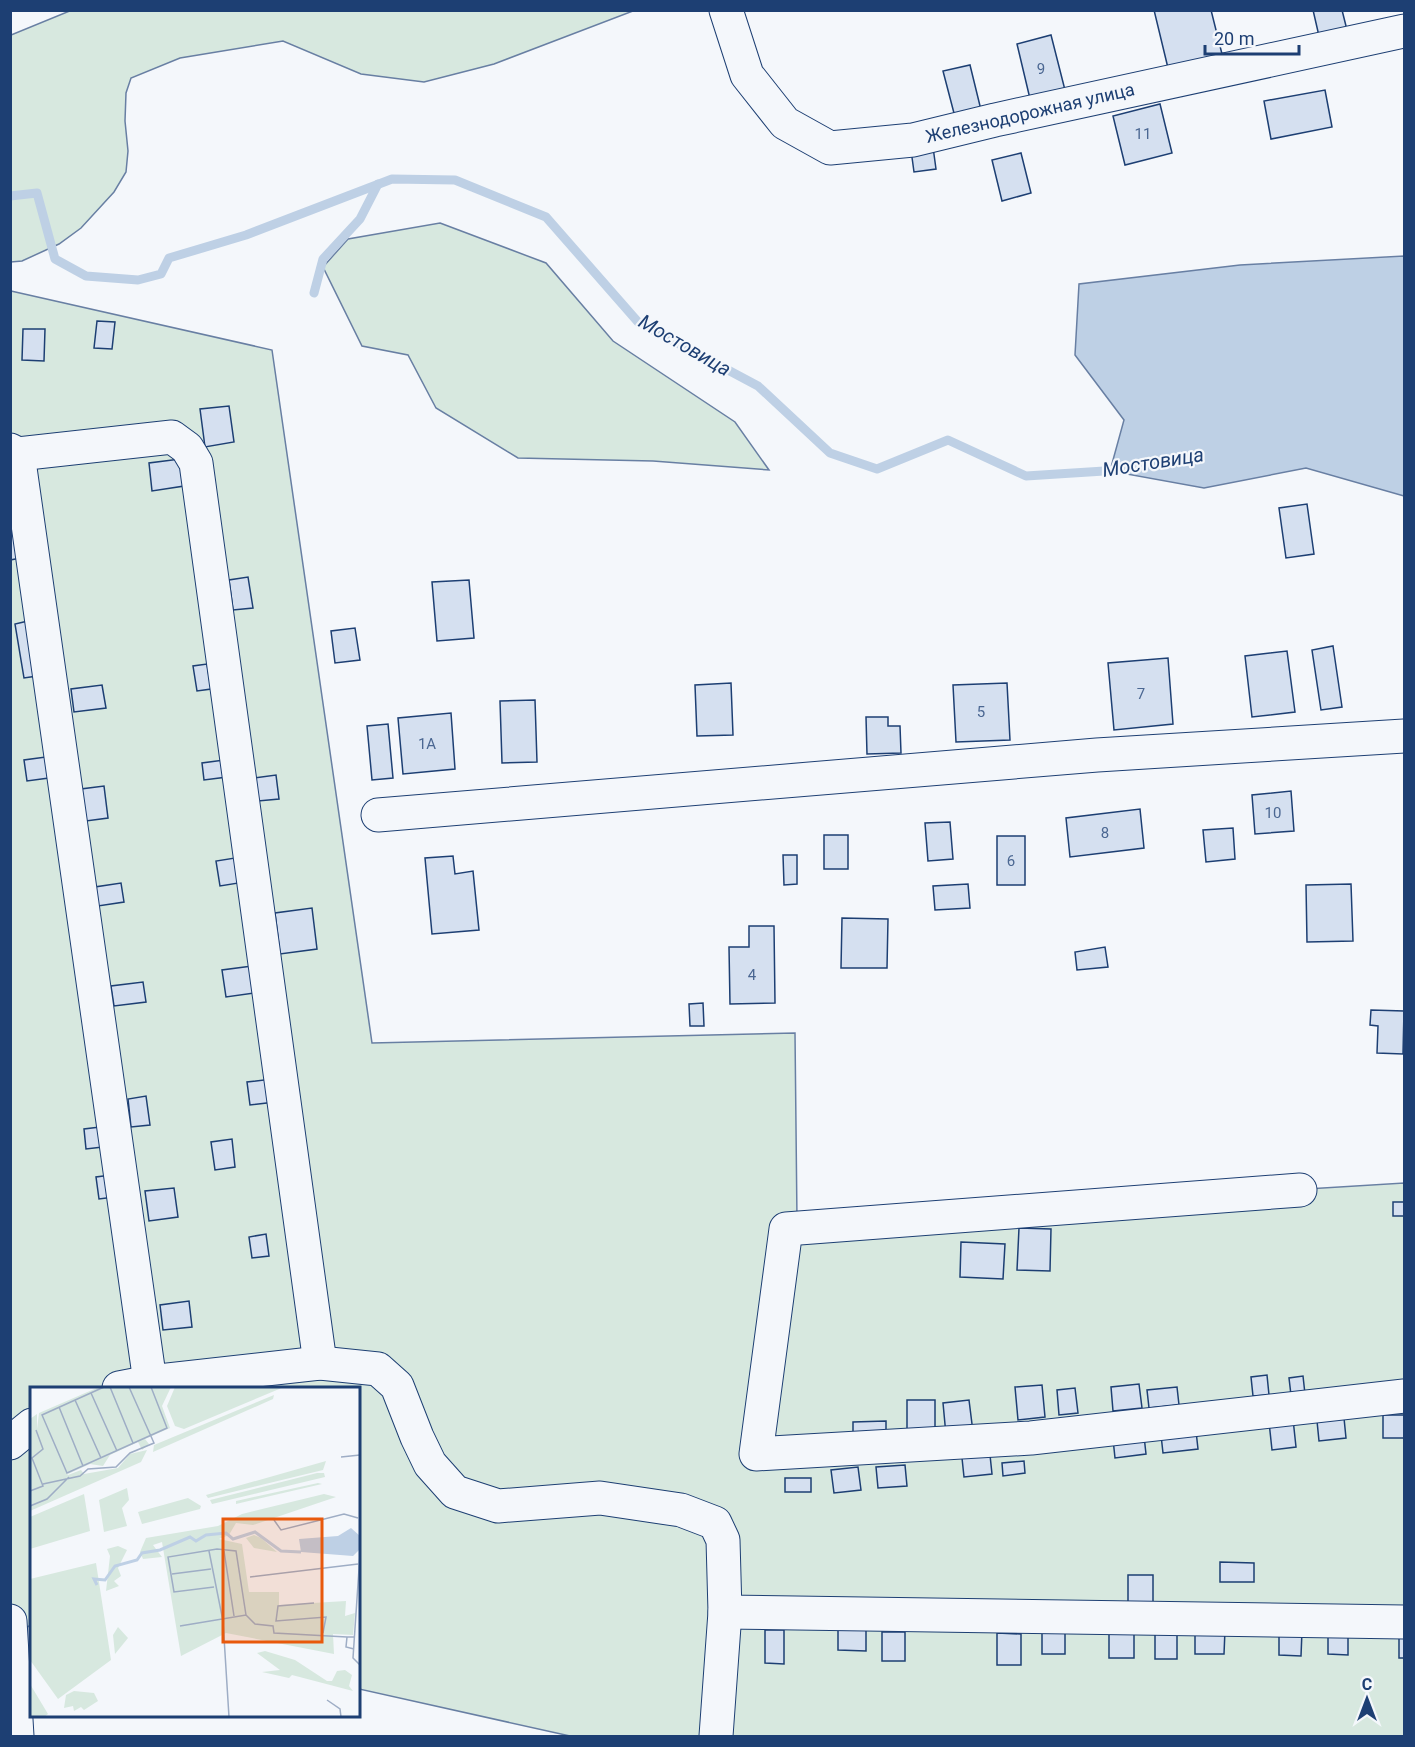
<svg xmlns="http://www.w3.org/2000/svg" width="1415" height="1747" viewBox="0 0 1415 1747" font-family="Roboto,sans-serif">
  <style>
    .green { fill: #d7e8df; stroke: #687fa3; stroke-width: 1.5 }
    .water { fill: #bed0e5; stroke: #687fa3; stroke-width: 1.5 }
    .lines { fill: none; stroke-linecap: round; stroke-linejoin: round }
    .stream { stroke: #bed0e5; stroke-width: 9 }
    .building { fill: #d5e0f0; stroke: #1d3f73; stroke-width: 1.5 }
    .minor-casing { stroke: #1d3f73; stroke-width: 35 }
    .minor { stroke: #f4f7fb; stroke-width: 33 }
    .labels { text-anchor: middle; stroke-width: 4.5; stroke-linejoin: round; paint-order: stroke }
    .number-label { font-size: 15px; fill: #4b6792 }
    .street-label { font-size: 18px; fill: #1d3f73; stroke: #f4f7fb }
    .water-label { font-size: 20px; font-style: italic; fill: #1d3f73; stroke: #f4f7fb }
    .inset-river { fill: none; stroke: #bed0e5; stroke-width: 3 }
    .inset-road { fill: none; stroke: #9eadc5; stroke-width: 1.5 }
    .view { fill: #e8590c; fill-opacity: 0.15; stroke: #e8590c; stroke-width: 3 }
    .inset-edge { fill: none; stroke: #1d3f73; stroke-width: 3 }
  </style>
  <rect width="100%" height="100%" fill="#f4f7fb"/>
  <g class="green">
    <polygon points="72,10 633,10 633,11 494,64 424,82 361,74 283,41 180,58 131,78 126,93 125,121 128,151 126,172 114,192 81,228 59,244 22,261 11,262 11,35"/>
    <polygon points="440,223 546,263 613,341 735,422 769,470 653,461 518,458 436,408 408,355 362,346 323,267 348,239"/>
    <polygon points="11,291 272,350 372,1043 795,1033 797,1220 1404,1183 1404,1736 570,1736 359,1689 358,1388 32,1388 31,1625 11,1636"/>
  </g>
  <polygon class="water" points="1404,256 1404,496 1306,468 1204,488 1110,471 1124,420 1075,355 1079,284 1240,265"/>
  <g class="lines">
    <g class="stream">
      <polyline points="10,196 37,193 55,259 86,276 138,280 161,274 169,258 246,235 392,179 455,180 546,217 638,322 758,386 830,453 877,469 948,440 1026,476 1120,470"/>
      <polyline points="314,293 323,259 360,219 378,184"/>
    </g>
  </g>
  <g class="building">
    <polygon points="1154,10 1211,10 1222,54 1168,68"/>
    <polygon points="1313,10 1342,10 1347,30 1319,36"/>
    <polygon points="1051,35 1066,94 1031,103 1017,44"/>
    <polygon points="970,65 981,110 955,117 943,71"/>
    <polygon points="1325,90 1332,127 1271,139 1264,101"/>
    <polygon points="1160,104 1172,153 1125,165 1113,116"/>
    <polygon points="933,147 936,169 914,172 911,150"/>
    <polygon points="1021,153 1031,193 1002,201 992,160"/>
    <polygon points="97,321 115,322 112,349 94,348"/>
    <polygon points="23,329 45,329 44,361 22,360"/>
    <polygon points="229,406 234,442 205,447 200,409"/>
    <polygon points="180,459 184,486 152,491 149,463"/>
    <polygon points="1307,504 1314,554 1286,558 1279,508"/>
    <polygon points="17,531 21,558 10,560 10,532"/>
    <polygon points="248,577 253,608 233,610 229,580"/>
    <polygon points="469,580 474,638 437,641 432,582"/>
    <polygon points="28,621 37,676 24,678 15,624"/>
    <polygon points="355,628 360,660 335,663 331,631"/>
    <polygon points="1333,646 1342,707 1321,710 1312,650"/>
    <polygon points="1287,651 1295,712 1252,717 1245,656"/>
    <polygon points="1168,658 1173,724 1114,730 1108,663"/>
    <polygon points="207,664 211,689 197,691 193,666"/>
    <polygon points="731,683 733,735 697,736 695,685"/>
    <polygon points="1007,683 1010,740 956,742 953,685"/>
    <polygon points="102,685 106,708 74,712 71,689"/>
    <polygon points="535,700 537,762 502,763 500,701"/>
    <polygon points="451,713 455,769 403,774 398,718"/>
    <polygon points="866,717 888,717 888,726 900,726 901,753 867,754"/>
    <polygon points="388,724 393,778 372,780 367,726"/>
    <polygon points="53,756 56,777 27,781 24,760"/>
    <polygon points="224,760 227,777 204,780 202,763"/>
    <polygon points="276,775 279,799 258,801 254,778"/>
    <polygon points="104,786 108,818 86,821 81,789"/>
    <polygon points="1291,791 1294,831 1255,834 1252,795"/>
    <polygon points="1140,809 1144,848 1070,857 1066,818"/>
    <polygon points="950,822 953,859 928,861 925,823"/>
    <polygon points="1233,828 1235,859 1206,862 1203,830"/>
    <rect x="824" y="835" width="24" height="34"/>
    <rect x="997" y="836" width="28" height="49"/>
    <polygon points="783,855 797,855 797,884 784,885"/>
    <polygon points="453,856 455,874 473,871 479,930 432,934 425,858"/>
    <polygon points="241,857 245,882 220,886 216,861"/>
    <polygon points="121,883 124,902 98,906 95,887"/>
    <polygon points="968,884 970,908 935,910 933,886"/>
    <polygon points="1351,884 1353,941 1307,942 1306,885"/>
    <polygon points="312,908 317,949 280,954 275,913"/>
    <polygon points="842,918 888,919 887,968 841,968"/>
    <polygon points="749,926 774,926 775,1003 730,1004 729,947 749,947"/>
    <polygon points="1105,947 1108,967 1077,970 1075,952"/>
    <polygon points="259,965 262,992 226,997 222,970"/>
    <polygon points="143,982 146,1002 114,1006 111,986"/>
    <polygon points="703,1003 704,1026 690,1026 689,1004"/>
    <polygon points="1371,1010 1404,1011 1403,1054 1377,1053 1378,1026 1370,1025"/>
    <polygon points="272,1079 275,1102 250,1105 247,1082"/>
    <polygon points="146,1096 150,1125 131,1127 128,1099"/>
    <polygon points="108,1126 111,1146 86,1149 84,1129"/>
    <polygon points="232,1139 235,1167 215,1170 211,1142"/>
    <polygon points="111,1175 114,1197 99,1199 96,1177"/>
    <polygon points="174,1188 178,1217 149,1221 145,1191"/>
    <rect x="1393" y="1202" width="11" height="14"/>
    <polygon points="1019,1228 1051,1229 1050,1271 1017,1270"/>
    <polygon points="266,1234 269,1256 252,1258 249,1237"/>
    <polygon points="961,1242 1005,1244 1003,1279 960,1277"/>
    <polygon points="189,1301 192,1327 163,1330 160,1305"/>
    <polygon points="1267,1375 1269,1395 1253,1396 1251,1377"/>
    <polygon points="1303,1376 1305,1394 1291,1395 1289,1378"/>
    <polygon points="1139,1384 1142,1408 1113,1411 1111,1387"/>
    <polygon points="1042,1385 1045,1417 1018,1420 1015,1387"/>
    <polygon points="1177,1387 1179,1405 1149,1408 1147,1390"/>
    <polygon points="1075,1388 1078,1413 1059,1415 1057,1390"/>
    <rect x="907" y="1400" width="28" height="35"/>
    <polygon points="969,1400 973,1432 946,1435 943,1403"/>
    <rect x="1383" y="1415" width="21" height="23"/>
    <polygon points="1344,1418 1346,1438 1319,1441 1317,1421"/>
    <polygon points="1293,1419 1296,1447 1272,1450 1269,1422"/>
    <polygon points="886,1421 886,1437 853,1437 853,1422"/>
    <polygon points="1196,1431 1198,1449 1163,1453 1161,1435"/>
    <polygon points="1144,1436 1146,1454 1115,1458 1113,1439"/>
    <polygon points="990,1455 992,1474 964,1477 962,1458"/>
    <polygon points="1024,1461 1025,1473 1003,1476 1002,1463"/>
    <polygon points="905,1465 907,1486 878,1488 876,1467"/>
    <polygon points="858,1467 861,1490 834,1493 831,1470"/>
    <rect x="785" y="1478" width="26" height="14"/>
    <polygon points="1220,1562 1254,1563 1254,1582 1220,1582"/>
    <rect x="1128" y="1575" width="25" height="32"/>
    <polygon points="838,1628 866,1628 866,1651 838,1650"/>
    <polygon points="765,1630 784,1630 784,1664 765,1663"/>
    <polygon points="1195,1630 1225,1630 1224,1654 1195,1654"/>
    <rect x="1042" y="1631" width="23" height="23"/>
    <rect x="1109" y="1631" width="25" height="27"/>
    <polygon points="1279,1631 1302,1631 1301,1656 1279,1655"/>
    <rect x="882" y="1632" width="23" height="29"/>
    <polygon points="1328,1632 1348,1632 1348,1655 1328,1654"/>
    <polygon points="997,1633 1021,1634 1021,1665 997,1665"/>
    <rect x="1155" y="1634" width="22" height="25"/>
    <rect x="1399" y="1635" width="5" height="23"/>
  </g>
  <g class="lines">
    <defs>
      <g id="minor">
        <polyline points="726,10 747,75 785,123 830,148 913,140 995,120 1404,31"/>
        <polyline points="10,450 18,454 172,437 187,448 196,463 320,1363"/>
        <polyline points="18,454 150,1382"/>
        <polyline points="378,815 1097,755 1404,736"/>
        <polyline points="1300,1190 786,1229 756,1454 1031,1438 1404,1396"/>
        <polyline points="119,1388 150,1382 320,1363 378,1369 397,1386 417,1437 430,1464 455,1492 498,1506 600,1498 681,1510 715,1523 723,1540 725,1612 1404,1622"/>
        <polyline points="10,1443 32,1425"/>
        <polyline points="10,1621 17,1736"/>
        <polyline points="716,1736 725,1612"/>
      </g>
    </defs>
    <use href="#minor" class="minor-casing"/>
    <use href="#minor" class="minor"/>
  </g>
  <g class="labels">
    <g class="number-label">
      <text x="1041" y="74">9</text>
      <text x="1143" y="139">11</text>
      <text x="1141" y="699">7</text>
      <text x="981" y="717">5</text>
      <text x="427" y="749">1А</text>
      <text x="1273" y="818">10</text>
      <text x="1105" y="838">8</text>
      <text x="1011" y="866">6</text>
      <text x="752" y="980">4</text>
    </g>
    <g class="street-label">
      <text transform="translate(1030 113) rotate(-13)" y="6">Железнодорожная улица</text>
    </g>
    <g class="water-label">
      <text transform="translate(685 345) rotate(30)" y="7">Мостовица</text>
      <text transform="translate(1153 462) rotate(-9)" y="7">Мостовица</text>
    </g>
  </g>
  <g transform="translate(30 1387)">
    <rect width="330" height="330" fill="#f4f7fb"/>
    <path d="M69 0H141L132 19 140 41 115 52 119 57 112 63 108 55 80 68 73 79 60 77 38 87 32 77 38 88 51 83 54 87 88 81 100 67 117 63 111 75 0 124V32L7 27V42L9 26ZM145 0H254L154 42 145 39 137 19ZM244 8 243 12 123 65 124 58ZM296 74 293 83 178 111 176 108ZM287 86H294L295 90 182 117 180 113ZM288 96 292 97 206 117V114ZM97 101 99 113 92 121 97 139 74 145 69 113ZM54 107 60 144 0 162V130ZM294 107 306 110 223 138 206 136 199 148 189 152 212 157 219 205H249V218L316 214 315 229 325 226 323 248 303 247 304 267 196 246 151 269 132 155 123 158 132 170 113 172 110 165 116 151 188 139 212 127ZM158 111 171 119 170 122 112 137 108 125ZM224 148 231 151 247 165 224 161 216 151ZM88 159 97 163 88 181 91 189 84 194 89 199 76 204 80 169 77 162ZM66 176 81 273 28 312 0 273V192ZM88 240 98 251 85 267 83 248ZM235 264 265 273 297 294H302L307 284 315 283 322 288 319 299 323 304 262 288 259 291 232 285 250 283 227 266ZM0 297 18 327 14 330H0ZM44 304 64 306 68 314 54 323 51 320 44 324 43 319 34 321 36 308Z" fill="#d7e8df"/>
    <path d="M321 141 330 149V162L323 169 271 165 269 152 308 149Z" fill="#bed0e5"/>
    <path class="inset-river" d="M67 198 64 192 75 193 85 179 107 173 112 166 130 163 160 150 166 154 176 148 196 146 203 152 225 145 251 164 271 165"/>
    <path class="inset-road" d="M74 0 12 28 37 86 137 41 121 0M80 0 103 56M61 6 87 64M45 13 71 71M29 20 53 79M311 70 330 68M13 97 50 89 58 82 86 80 100 66 124 56 99 0M0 104 13 99 2 71 13 62 6 43M0 119 17 112 39 90M244 133 251 143 314 127 328 131M179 164 193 234 199 330M194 164 204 229M330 167 323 271 330 278M142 187 181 182M220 190 328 177M184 200 144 205 138 170 187 162 206 164 216 228M284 216 248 219 246 234 296 230 293 246M150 239 216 228 225 237 243 239 244 246 317 250M324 262 316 260 317 250H325M297 313 310 322 311 330"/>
    <path class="view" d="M193 132H292V255H193Z"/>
    <rect width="330" height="330" class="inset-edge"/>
  </g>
  <rect width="1415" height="1747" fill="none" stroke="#1d3f73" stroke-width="24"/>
  <g transform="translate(1367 1699)" stroke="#f4f7fb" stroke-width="4.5" paint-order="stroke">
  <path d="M0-4.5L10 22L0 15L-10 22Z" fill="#1d3f73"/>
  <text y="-9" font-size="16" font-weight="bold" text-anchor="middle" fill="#1d3f73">С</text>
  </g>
  <path d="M1205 45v9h94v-9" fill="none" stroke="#1d3f73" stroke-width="3"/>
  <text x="1214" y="45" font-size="18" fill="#1d3f73" stroke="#f4f7fb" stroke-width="4.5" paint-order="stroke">20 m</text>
</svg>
